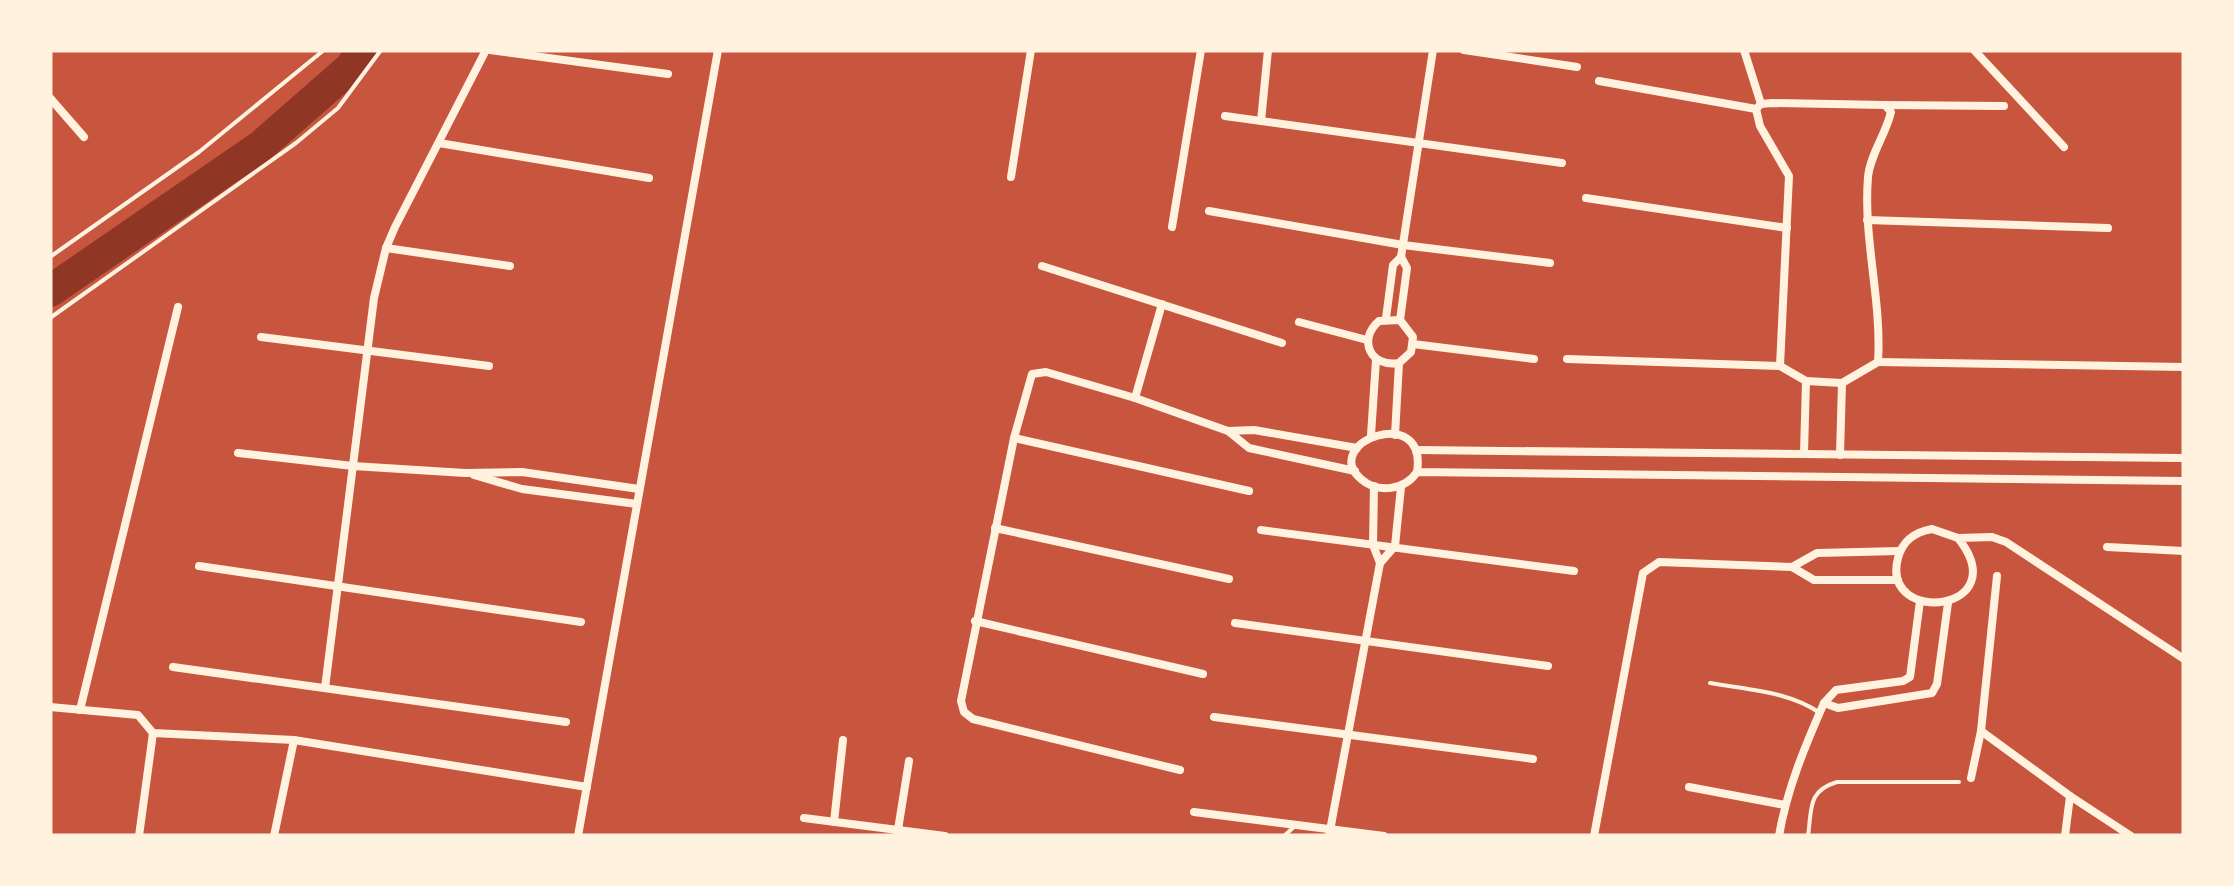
<svg xmlns="http://www.w3.org/2000/svg" width="2234" height="886" viewBox="0 0 2234 886" font-family="Commissioner,sans-serif">
  <style>
    .lines { fill: none; stroke-linecap: round; stroke-linejoin: round }
    .river { stroke: #8f3625; stroke-width: 32 }
    .path { stroke: #fff3e0; stroke-width: 4 }
    .service { stroke: #fff3e0; stroke-width: 4 }
    .minor { stroke: #fff3e0; stroke-width: 8 }
  </style>
  <rect width="100%" height="100%" fill="#c8553d"/>
  <g class="lines">
    <polyline class="river" points="50,291 261,146 350,68 363,50"/>
    <g class="path">
      <polyline points="50,257 199,152 324,50"/>
      <polyline points="50,318 296,143 338,108 381,50"/>
      <path d="M1808 836C1812 809 1807 791 1837 782H1959"/>
    </g>
    <g class="service">
      <path d="M1710 683C1748 690 1788 691 1820 713"/>
      <polyline points="1284,836 1295,826"/>
    </g>
    <g class="minor">
      <polyline points="490,50 668,74"/>
      <polyline points="1464,50 1577,67"/>
      <polyline points="1744,50 1761,104"/>
      <polyline points="1974,50 2064,147"/>
      <path d="M1599 81 1756 109 1761 104 1772 103 1885 105 1891 112C1886 134 1870 155 1868 177 1863 240 1882 300 1878 362L1842 383 1840 455"/>
      <polyline points="50,98 84,137"/>
      <polyline points="1885,105 2004,106"/>
      <polyline points="1756,109 1760,126 1789,176 1780,366 1806,381 1804,453"/>
      <polyline points="1225,116 1562,163"/>
      <polyline points="1261,121 1268,50"/>
      <polyline points="439,143 649,178"/>
      <polyline points="1011,177 1031,50"/>
      <polyline points="1586,198 1787,228"/>
      <polyline points="1209,211 1403,245 1550,263"/>
      <polyline points="1867,220 2108,228"/>
      <polyline points="1172,227 1201,50"/>
      <polyline points="386,248 510,266"/>
      <polyline points="1401,257 1433,50"/>
      <polyline points="1042,266 1282,343"/>
      <polyline points="1386,318 1393,265 1401,257 1407,268 1400,320"/>
      <polyline points="1299,322 1367,340"/>
      <polyline points="261,337 489,366"/>
      <polyline points="1413,344 1534,359"/>
      <polyline points="1567,359 1780,366"/>
      <polyline points="1878,362 2184,367"/>
      <polyline points="1806,381 1842,383"/>
      <polyline points="1135,398 1162,304"/>
      <polyline points="1371,435 1376,360"/>
      <path d="M1395 435 1399 363 1411 352 1413 337 1400 320 1379 321C1357 340 1371 368 1399 363"/>
      <polyline points="1014,438 1249,491"/>
      <polyline points="1416,450 2184,458"/>
      <polyline points="238,453 353,466 465,473 522,472 639,489"/>
      <polyline points="1355,471 1249,448 1228,431 1254,430 1357,448"/>
      <path d="M1417 472C1428 402 1319 443 1361 479 1378 494 1405 490 1417 472L2184 481"/>
      <polyline points="474,475 522,489 637,504"/>
      <polyline points="1374,486 1373,545 1380,563 1395,546 1401,487"/>
      <polyline points="995,528 1229,579"/>
      <polyline points="1261,530 1574,571"/>
      <path d="M1958 538C2017 612 1880 627 1898 558 1903 540 1915 532 1932 529L1958 538 1992 537 2006 542 2184 659"/>
      <polyline points="2107,547 2184,551"/>
      <polyline points="199,566 581,622"/>
      <polyline points="1898,580 1814,580 1792,567 1817,553 1899,551"/>
      <polyline points="1920,601 1910,677 1903,681 1836,690 1824,703 1838,708 1932,693 1937,684 1948,603"/>
      <polyline points="975,621 1203,674"/>
      <polyline points="1235,623 1548,666"/>
      <polyline points="173,667 566,722"/>
      <polyline points="325,688 374,298 386,248 395,227 486,50"/>
      <polyline points="50,707 138,715 153,733 294,740 587,787"/>
      <polyline points="80,710 178,307"/>
      <polyline points="1214,717 1533,759"/>
      <polyline points="1981,731 2070,796"/>
      <polyline points="1180,770 973,719 964,712 961,701 1014,438 1032,374 1046,372 1135,398 1228,431"/>
      <polyline points="1971,778 1981,731 1997,576"/>
      <polyline points="1689,787 1785,805"/>
      <polyline points="1194,812 1384,836"/>
      <polyline points="804,818 945,836"/>
      <polyline points="834,822 843,740"/>
      <polyline points="139,836 153,733"/>
      <polyline points="274,836 294,740"/>
      <polyline points="578,836 718,50"/>
      <polyline points="897,836 909,761"/>
      <polyline points="1329,836 1380,563"/>
      <polyline points="1594,836 1643,573 1659,562 1792,567"/>
      <path d="M1779 836C1787 789 1805 746 1824 703"/>
      <polyline points="2065,836 2070,796 2131,836"/>
    </g>
  </g>
  <rect width="2234" height="886" fill="none" stroke="#fff3e0" stroke-width="105"/>
</svg>
